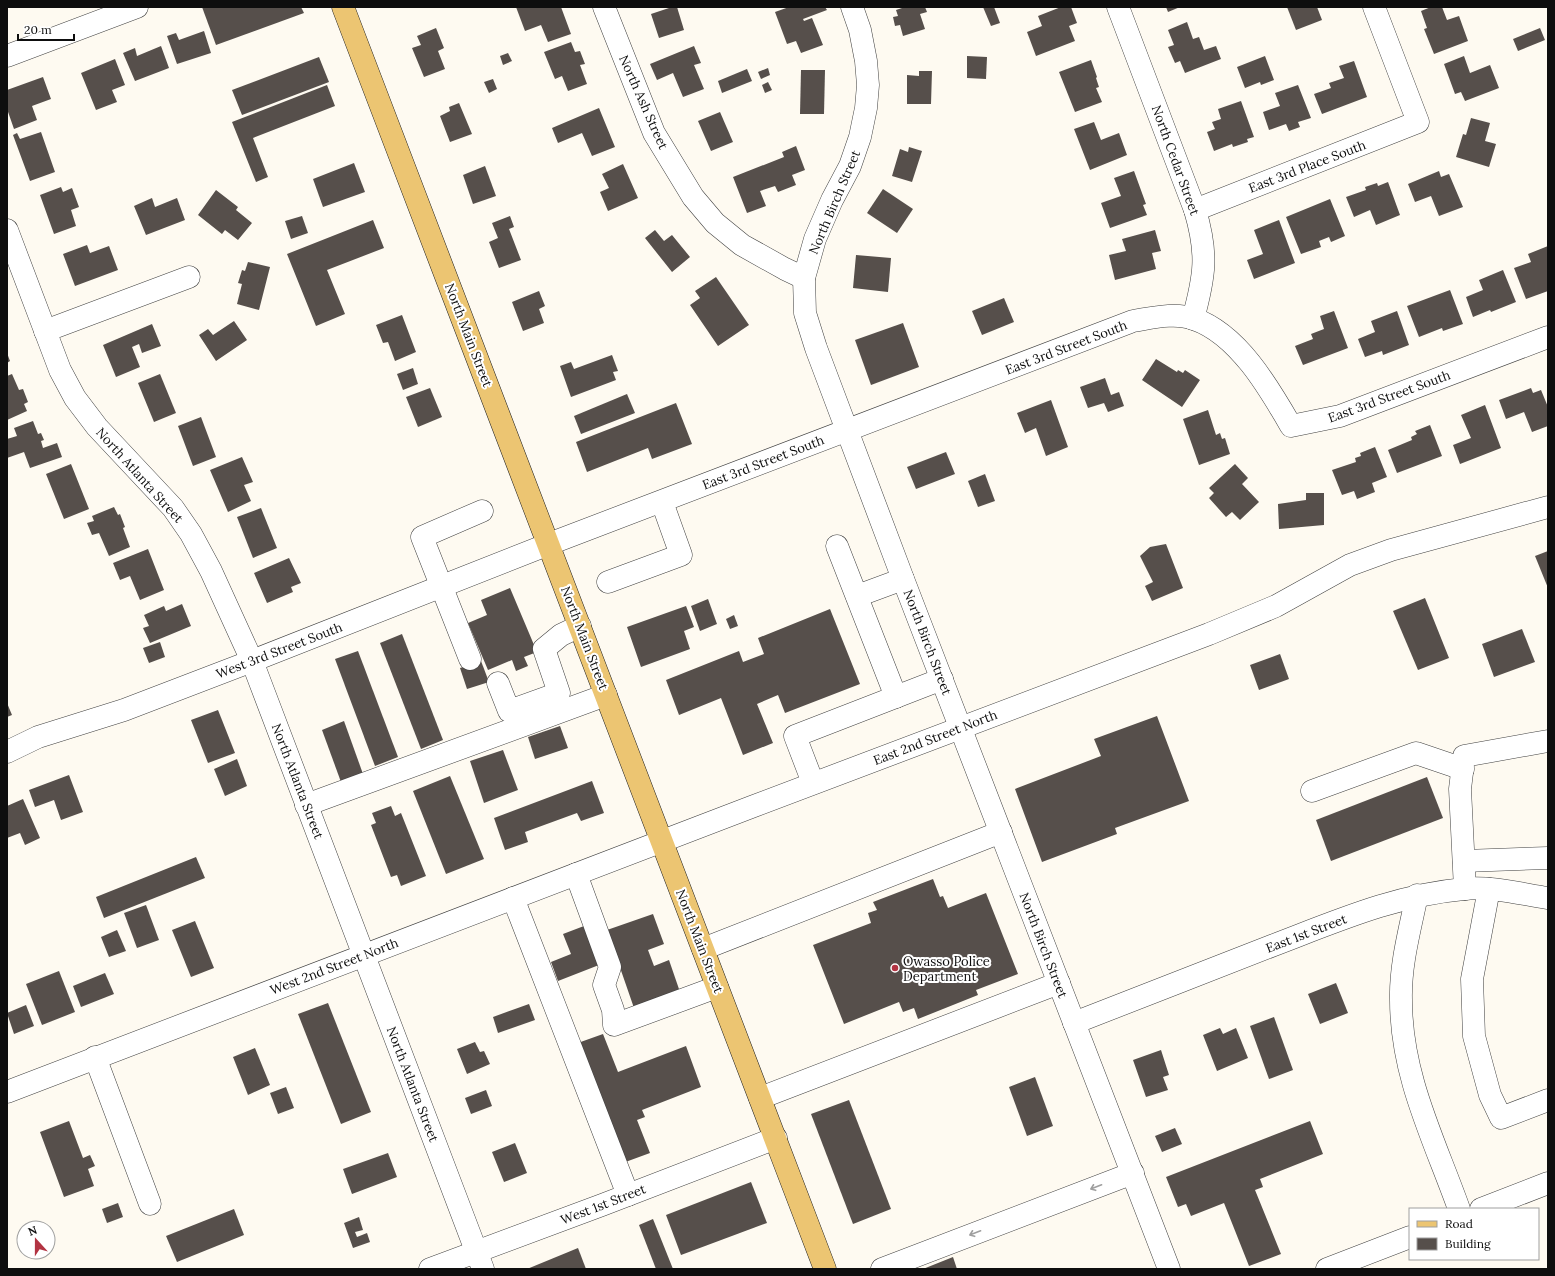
<svg xmlns="http://www.w3.org/2000/svg" width="1555" height="1276" viewBox="0 0 1555 1276" font-family="Lora,serif">
  <style>
    .building { fill: #564f4b }
    .lines { fill: none; stroke-linecap: round; stroke-linejoin: round }
    .minor-casing { stroke: #414141; stroke-width: 23 }
    .major-casing { stroke: #1f1f1f; stroke-width: 23 }
    .minor { stroke: #fff; stroke-width: 22 }
    .major { stroke: #ecc572; stroke-width: 22 }
    .oneway { stroke: #9f9f9f }
    .poi-dot { fill: #b23342; stroke: #fff; stroke-width: 1.5 }
    .labels { text-anchor: middle; stroke-width: 4; stroke-linejoin: round; paint-order: stroke }
    .street-label { font-size: 13px; fill: #0e0e0e; stroke: #fff }
    .poi-label { font-size: 13px; fill: #0e0e0e; stroke: #fff; text-anchor: start }
  </style>
  <rect width="100%" height="100%" fill="#fefaf1"/>
  <g class="building">
    <polygon points="202,7 301,7 304,13 216,45"/>
    <polygon points="516,7 561,7 571,34 548,42 541,25 525,31"/>
    <polygon points="672,7 677,7 684,30 659,38 651,14"/>
    <polygon points="789,7 825,7 827,10 803,19 804,21 812,18 823,45 801,53 796,41 787,44 775,12"/>
    <polygon points="905,7 925,7 927,12 920,14 925,29 903,36 900,25 895,26 893,17 898,16 896,10"/>
    <polygon points="983,7 994,7 1000,23 991,26"/>
    <polygon points="1061,7 1071,7 1077,23 1069,26 1075,41 1036,56 1027,32 1042,26 1038,16"/>
    <polygon points="1166,7 1180,7 1168,12"/>
    <polygon points="1287,7 1317,7 1322,20 1296,30"/>
    <polygon points="1431,7 1442,7 1447,20 1459,16 1468,41 1434,54 1424,29 1427,28 1421,11"/>
    <polygon points="1187,22 1193,39 1199,37 1204,50 1216,46 1221,59 1185,73 1180,61 1175,63 1168,47 1174,45 1168,30"/>
    <polygon points="436,28 444,48 438,51 445,69 424,77 412,48 421,45 417,36"/>
    <polygon points="1540,28 1545,40 1518,51 1513,39"/>
    <polygon points="204,31 211,53 177,64 167,36 176,33 179,40"/>
    <polygon points="571,42 575,52 580,51 585,64 580,65 587,84 568,91 562,76 555,79 544,52"/>
    <polygon points="161,46 169,68 135,81 123,53 135,48 137,56"/>
    <polygon points="694,46 701,63 694,65 704,89 683,97 673,73 657,80 650,64"/>
    <polygon points="508,53 512,61 503,65 500,56"/>
    <polygon points="967,56 987,57 986,79 967,78"/>
    <polygon points="1265,56 1274,80 1261,85 1260,82 1245,88 1237,67"/>
    <polygon points="1464,56 1470,73 1490,65 1499,88 1465,101 1461,92 1455,94 1444,64"/>
    <polygon points="319,57 329,82 242,115 232,90"/>
    <polygon points="115,59 125,85 112,90 117,102 96,110 81,73"/>
    <polygon points="1091,60 1097,77 1096,78 1099,87 1096,88 1102,102 1075,112 1059,72"/>
    <polygon points="1354,61 1367,97 1322,114 1314,94 1331,88 1329,83 1344,78 1339,66"/>
    <polygon points="768,68 770,75 761,79 758,72"/>
    <polygon points="747,69 752,81 722,93 718,81"/>
    <polygon points="801,70 825,70 824,114 800,114"/>
    <polygon points="919,71 932,71 931,104 907,104 907,75 919,76"/>
    <polygon points="43,77 51,99 32,106 37,120 14,129 7,109 7,90"/>
    <polygon points="493,79 497,89 489,93 484,82"/>
    <polygon points="768,82 772,90 765,93 762,85"/>
    <polygon points="327,85 335,106 253,138 268,177 256,182 232,122"/>
    <polygon points="1298,85 1311,118 1298,122 1300,127 1289,131 1286,124 1269,130 1263,112 1280,106 1275,93"/>
    <polygon points="1241,101 1254,137 1247,139 1248,142 1233,147 1232,144 1214,151 1207,132 1215,129 1212,122 1221,119 1218,109"/>
    <polygon points="459,103 472,134 450,142 440,116 450,111 449,107"/>
    <polygon points="599,108 615,147 592,156 582,133 558,143 552,128"/>
    <polygon points="720,112 733,142 711,151 698,121"/>
    <polygon points="1471,118 1490,123 1485,141 1496,144 1489,167 1456,157 1463,134 1466,135"/>
    <polygon points="1094,122 1101,140 1119,133 1127,155 1090,170 1074,129"/>
    <polygon points="41,132 55,172 30,181 13,135 17,133 20,139"/>
    <polygon points="796,146 805,170 792,175 796,185 778,192 775,186 760,191 766,206 747,213 733,177 784,157 782,152"/>
    <polygon points="909,147 922,151 912,182 892,176 900,149 908,152"/>
    <polygon points="354,163 365,192 323,207 313,179"/>
    <polygon points="623,164 638,198 608,211 600,192 609,188 602,174"/>
    <polygon points="485,166 496,196 473,204 463,175"/>
    <polygon points="1134,171 1146,204 1143,205 1147,215 1110,228 1101,203 1121,196 1114,178"/>
    <polygon points="1439,171 1441,177 1449,174 1463,207 1439,216 1431,196 1415,202 1408,184"/>
    <polygon points="1388,182 1400,215 1376,225 1370,210 1354,217 1346,197 1366,190 1365,187 1377,183 1378,186"/>
    <polygon points="61,187 63,192 72,188 79,207 71,210 76,226 54,234 40,195"/>
    <polygon points="883,189 913,209 897,233 867,213"/>
    <polygon points="216,190 238,207 236,210 252,223 238,240 225,230 222,234 198,215"/>
    <polygon points="152,198 155,207 177,198 185,220 146,235 134,206"/>
    <polygon points="1330,199 1345,236 1331,242 1329,237 1319,241 1321,247 1301,254 1286,217"/>
    <polygon points="302,216 308,233 291,239 285,221"/>
    <polygon points="510,216 514,227 509,229 521,260 499,268 489,242 498,238 492,223"/>
    <polygon points="373,220 384,248 327,270 345,314 316,326 287,254"/>
    <polygon points="1279,220 1295,263 1254,279 1247,260 1263,254 1254,230"/>
    <polygon points="655,230 664,241 672,235 690,257 672,272 645,238"/>
    <polygon points="1155,230 1161,251 1152,253 1156,269 1115,280 1109,255 1126,251 1122,239"/>
    <polygon points="87,245 90,253 109,246 118,270 75,286 63,254"/>
    <polygon points="1548,246 1548,291 1526,299 1514,268 1531,262 1528,254"/>
    <polygon points="856,255 891,258 888,292 853,288"/>
    <polygon points="248,262 270,267 259,310 237,304 242,284 238,283 242,270 245,271"/>
    <polygon points="1503,270 1516,302 1491,312 1490,310 1473,317 1466,297 1483,290 1479,280"/>
    <polygon points="716,277 749,325 718,346 690,305 700,298 695,291"/>
    <polygon points="1450,290 1463,324 1443,331 1442,328 1419,337 1407,306"/>
    <polygon points="539,291 545,306 539,309 544,323 523,331 512,302"/>
    <polygon points="1004,298 1014,322 982,335 972,311"/>
    <polygon points="1334,311 1348,348 1303,365 1295,346 1313,339 1311,334 1324,329 1320,316"/>
    <polygon points="1397,311 1409,345 1383,355 1382,351 1365,357 1358,339 1375,332 1371,321"/>
    <polygon points="402,315 416,352 395,361 388,342 383,343 376,325"/>
    <polygon points="234,321 247,340 216,361 199,335 208,329 213,335"/>
    <polygon points="903,323 919,367 871,385 855,340"/>
    <polygon points="152,324 161,346 142,353 139,344 132,347 140,367 116,377 103,345"/>
    <polygon points="7,353 10,361 7,363"/>
    <polygon points="612,355 618,371 613,372 616,380 571,397 560,366 571,362 574,369"/>
    <polygon points="1156,359 1177,372 1178,370 1183,373 1185,370 1200,380 1182,407 1142,380"/>
    <polygon points="413,368 418,384 403,390 397,374"/>
    <polygon points="12,374 19,390 23,389 28,402 24,404 27,411 7,420 7,376"/>
    <polygon points="160,374 176,413 154,422 138,383"/>
    <polygon points="1105,378 1111,395 1119,392 1124,406 1108,412 1104,403 1088,408 1080,387"/>
    <polygon points="430,388 442,417 418,427 406,397"/>
    <polygon points="1531,388 1533,393 1541,390 1548,407 1548,426 1532,432 1524,412 1506,419 1499,400"/>
    <polygon points="627,394 635,413 581,434 574,416"/>
    <polygon points="1051,400 1068,447 1046,456 1036,428 1025,433 1017,413"/>
    <polygon points="676,403 692,444 652,459 648,448 587,472 576,442"/>
    <polygon points="1485,405 1501,448 1460,464 1453,445 1471,438 1461,415"/>
    <polygon points="1208,410 1216,435 1220,433 1222,439 1225,438 1230,454 1199,465 1183,419"/>
    <polygon points="201,417 216,457 193,466 178,426"/>
    <polygon points="33,421 38,434 41,433 44,440 41,441 43,448 57,443 62,457 30,468 24,452 7,458 7,439 17,436 14,428"/>
    <polygon points="1430,425 1442,456 1397,473 1388,450 1412,440 1411,437 1417,434 1415,431"/>
    <polygon points="1375,447 1387,477 1372,483 1375,492 1357,499 1354,491 1342,495 1332,470 1356,462 1355,458 1361,456 1360,453"/>
    <polygon points="946,452 955,474 916,489 907,467"/>
    <polygon points="242,457 253,482 244,485 251,501 228,512 210,470"/>
    <polygon points="71,464 89,509 64,519 46,474"/>
    <polygon points="1235,464 1248,478 1242,484 1259,502 1240,520 1232,512 1226,517 1209,498 1214,493 1209,488"/>
    <polygon points="985,474 995,501 978,507 968,481"/>
    <polygon points="1306,493 1324,493 1324,525 1279,529 1278,504 1306,500"/>
    <polygon points="114,507 118,515 120,514 125,527 123,528 130,547 109,556 99,533 92,535 87,523 94,521 92,516"/>
    <polygon points="261,508 277,548 253,558 237,517"/>
    <polygon points="1166,544 1183,588 1152,601 1145,586 1153,582 1140,556 1150,547"/>
    <polygon points="148,549 164,590 140,600 130,576 120,580 113,563"/>
    <polygon points="1548,551 1548,588 1535,556"/>
    <polygon points="289,558 301,583 291,587 293,592 267,603 254,573"/>
    <polygon points="510,588 537,652 524,657 528,666 516,671 512,660 488,670 468,623 487,615 481,600"/>
    <polygon points="1425,598 1449,658 1418,670 1393,611"/>
    <polygon points="708,599 717,624 700,631 691,606"/>
    <polygon points="182,604 191,626 150,643 143,628 149,626 144,615 164,606 166,611"/>
    <polygon points="686,606 694,627 684,631 690,649 641,667 627,627"/>
    <polygon points="830,609 860,684 785,713 778,695 757,704 773,743 743,755 721,698 679,715 666,680 739,651 743,662 764,654 758,638"/>
    <polygon points="734,615 738,626 730,629 726,619"/>
    <polygon points="1522,629 1535,662 1494,677 1482,644"/>
    <polygon points="402,634 443,740 421,749 380,643"/>
    <polygon points="160,642 165,657 149,663 143,648"/>
    <polygon points="358,651 398,757 375,766 335,659"/>
    <polygon points="1280,654 1289,679 1259,690 1250,665"/>
    <polygon points="481,661 489,682 467,689 460,668"/>
    <polygon points="7,703 12,715 7,717"/>
    <polygon points="218,710 235,753 208,763 191,720"/>
    <polygon points="1157,716 1189,801 1115,828 1117,834 1042,862 1015,789 1101,756 1094,739"/>
    <polygon points="344,721 363,774 341,782 322,730"/>
    <polygon points="560,726 568,748 535,759 528,737"/>
    <polygon points="503,750 518,790 484,803 470,761"/>
    <polygon points="237,759 247,786 225,796 214,769"/>
    <polygon points="69,775 83,812 61,820 54,800 35,807 29,790"/>
    <polygon points="450,776 484,859 446,874 413,791"/>
    <polygon points="1427,777 1443,818 1331,861 1316,820"/>
    <polygon points="592,781 604,813 581,821 577,813 525,832 528,842 505,850 494,818"/>
    <polygon points="23,799 40,838 25,845 20,833 7,838 7,806"/>
    <polygon points="391,806 395,816 401,813 426,876 401,886 397,875 391,877 371,825 376,823 372,813"/>
    <polygon points="196,857 205,878 104,918 96,897"/>
    <polygon points="933,879 940,897 943,896 948,908 986,893 1018,974 976,990 978,995 918,1019 914,1008 903,1012 899,1002 844,1024 813,945 871,923 868,913 877,910 873,902"/>
    <polygon points="146,905 159,940 137,948 124,913"/>
    <polygon points="653,914 664,944 648,950 654,966 669,960 680,992 634,1008 607,930"/>
    <polygon points="195,921 214,968 191,977 172,930"/>
    <polygon points="584,926 599,965 558,981 551,962 571,954 563,934"/>
    <polygon points="117,930 126,951 109,957 101,937"/>
    <polygon points="59,971 75,1012 42,1025 26,984"/>
    <polygon points="105,973 114,994 81,1007 73,986"/>
    <polygon points="1336,983 1348,1013 1320,1024 1308,994"/>
    <polygon points="328,1003 371,1112 341,1124 298,1014"/>
    <polygon points="529,1004 535,1020 498,1033 493,1017"/>
    <polygon points="26,1005 34,1026 14,1034 7,1013"/>
    <polygon points="1274,1017 1293,1070 1269,1079 1250,1026"/>
    <polygon points="1220,1028 1223,1034 1236,1028 1248,1058 1217,1071 1203,1035"/>
    <polygon points="603,1034 618,1072 686,1046 701,1087 642,1110 645,1117 637,1120 650,1153 620,1164 575,1044"/>
    <polygon points="475,1042 480,1052 484,1051 490,1064 467,1074 457,1049"/>
    <polygon points="255,1048 270,1085 248,1095 233,1057"/>
    <polygon points="1161,1050 1169,1075 1163,1077 1168,1090 1146,1097 1133,1060"/>
    <polygon points="1035,1077 1053,1126 1027,1136 1009,1087"/>
    <polygon points="286,1087 294,1108 278,1114 270,1093"/>
    <polygon points="486,1090 492,1106 471,1114 465,1098"/>
    <polygon points="849,1100 891,1209 853,1224 811,1114"/>
    <polygon points="69,1121 83,1158 90,1155 95,1166 88,1169 94,1186 64,1197 40,1132"/>
    <polygon points="1310,1121 1323,1154 1260,1179 1263,1187 1255,1190 1281,1254 1249,1266 1224,1203 1191,1216 1186,1204 1178,1207 1166,1177"/>
    <polygon points="1175,1128 1182,1144 1162,1152 1155,1136"/>
    <polygon points="515,1143 527,1173 504,1182 492,1152"/>
    <polygon points="388,1153 397,1177 352,1194 343,1169"/>
    <polygon points="751,1182 767,1223 681,1255 666,1215"/>
    <polygon points="118,1203 123,1217 107,1223 102,1209"/>
    <polygon points="234,1209 244,1235 177,1262 166,1236"/>
    <polygon points="359,1217 363,1230 355,1232 357,1237 367,1233 370,1242 353,1248 344,1223"/>
    <polygon points="653,1219 673,1269 656,1269 639,1225"/>
    <polygon points="578,1248 586,1269 527,1269"/>
    <polygon points="953,1257 957,1269 923,1269"/>
  </g>
  <g class="lines">
    <defs>
      <g id="minor">
        <polyline points="604,7 654,133 693,197 715,223 742,245 785,269 804,278"/>
        <polyline points="852,7 860,30 866,61 868,85 866,108 860,137 850,166 832,200 815,239 804,278 805,313 816,348 903,579 1169,1269"/>
        <path d="M1118 7 1195 210C1208 254 1205 275 1193 319"/>
        <polyline points="7,56 137,7"/>
        <polyline points="1195,210 1418,122 1374,7"/>
        <polyline points="7,230 60,370 75,398 97,427 173,508 191,534 211,571 252,661 483,1269"/>
        <polyline points="45,331 189,277"/>
        <polyline points="837,546 896,697"/>
        <polyline points="608,582 681,555 662,502"/>
        <polyline points="857,596 903,579"/>
        <polyline points="470,659 422,537 482,511"/>
        <polyline points="498,683 509,711 559,693 544,649 561,635 580,626"/>
        <path d="M7 752 38 737 124 710 252 661 549 544 1133 321C1152 318 1175 312 1194 319 1238 334 1269 388 1291 426L1340 416 1548 337"/>
        <polyline points="813,783 795,736 942,679"/>
        <polyline points="1312,791 1416,753 1463,769"/>
        <polyline points="306,805 606,695"/>
        <polyline points="1464,861 1548,858"/>
        <polyline points="576,874 610,967 604,985 613,1010 614,1025 717,987"/>
        <polyline points="1465,889 1460,789 1464,756 1548,741"/>
        <polyline points="1489,889 1472,979 1474,1036 1490,1095 1501,1118 1548,1100"/>
        <path d="M1417 895C1410 929 1400 965 1401 1000 1401 1076 1434 1139 1459 1209"/>
        <polyline points="513,898 628,1195"/>
        <polyline points="703,949 1001,832"/>
        <path d="M1074 1023C1141 997 1207 971 1274 945 1337 921 1396 895 1464 889 1492 886 1521 894 1548 898"/>
        <polyline points="95,1057 150,1204"/>
        <polyline points="7,1092 754,806 1209,634 1276,606 1350,565 1391,550 1548,507"/>
        <polyline points="760,1098 1059,983"/>
        <polyline points="1481,1209 1548,1183"/>
        <polyline points="430,1269 602,1205 776,1138"/>
        <polyline points="882,1269 1133,1173"/>
        <polyline points="1327,1269 1410,1237"/>
      </g>
      <polyline id="major" points="343,7 825,1269"/>
    </defs>
    <use href="#minor" class="minor-casing"/>
    <use href="#major" class="major-casing"/>
    <use href="#minor" class="minor"/>
    <use href="#major" class="major"/>
  </g>
  <defs><path id="oneway-shaft" d="M-6 0H5M1.5-3L5.5 0L1.5 3" fill="none" stroke-width="1.6" stroke-linecap="round" stroke-linejoin="round"/></defs>
  <g class="oneway">
    <use href="#oneway-shaft" transform="translate(1096 1187) rotate(159)"/>
    <use href="#oneway-shaft" transform="translate(975 1233) rotate(159)"/>
  </g>
  <circle class="poi-dot" cx="895" cy="968" r="4"/>
  <g class="labels">
    <g class="street-label">
      <text transform="translate(644 102) rotate(66)" y="5">North Ash Street</text>
      <text transform="translate(1176 160) rotate(70)" y="5">North Cedar Street</text>
      <text transform="translate(1307 166) rotate(-21)" y="5">East 3rd Place South</text>
      <text transform="translate(834 202) rotate(-67)" y="5">North Birch Street</text>
      <text transform="translate(469 335) rotate(69)" y="5">North Main Street</text>
      <text transform="translate(1066 347) rotate(-21)" y="5">East 3rd Street South</text>
      <text transform="translate(1389 396) rotate(-20)" y="5">East 3rd Street South</text>
      <text transform="translate(763 462) rotate(-21)" y="5">East 3rd Street South</text>
      <text transform="translate(140 475) rotate(48)" y="5">North Atlanta Street</text>
      <text transform="translate(585 638) rotate(69)" y="5">North Main Street</text>
      <text transform="translate(928 642) rotate(69)" y="5">North Birch Street</text>
      <text transform="translate(279 650) rotate(-21)" y="5">West 3rd Street South</text>
      <text transform="translate(935 737) rotate(-21)" y="5">East 2nd Street North</text>
      <text transform="translate(298 781) rotate(69)" y="5">North Atlanta Street</text>
      <text transform="translate(1306 933) rotate(-21)" y="5">East 1st Street</text>
      <text transform="translate(700 941) rotate(69)" y="5">North Main Street</text>
      <text transform="translate(1044 945) rotate(69)" y="5">North Birch Street</text>
      <text transform="translate(334 966) rotate(-21)" y="5">West 2nd Street North</text>
      <text transform="translate(413 1084) rotate(69)" y="5">North Atlanta Street</text>
      <text transform="translate(603 1204) rotate(-21)" y="5">West 1st Street</text>
    </g>
    <g class="poi-label">
      <text x="903" y="966">Owasso Police<tspan x="903" dy="15">Department</tspan></text>
    </g>
  </g>
  <rect width="1555" height="1276" fill="none" stroke="#0e0e0e" stroke-width="16"/>
  <rect x="1409" y="1208" width="130" height="52" fill="#ffffff" stroke="#9f9f9f"/>
  <rect x="1417" y="1221" width="20" height="6" fill="#ecc572" stroke="#9f9f9f"/>
  <text x="1445" y="1228" font-size="12" fill="#0e0e0e">Road</text>
  <rect x="1417" y="1238" width="20" height="12" fill="#564f4b" stroke="#9f9f9f"/>
  <text x="1445" y="1248" font-size="12" fill="#0e0e0e">Building</text>
  <g transform="translate(36 1240) rotate(339)"><circle r="19" fill="#ffffff" stroke="#9f9f9f"/>
  <path d="M0-3L7 15L0 10L-7 15Z" fill="#b23342"/>
  <text y="-6" font-size="11" font-weight="bold" text-anchor="middle" fill="#0e0e0e">N</text>
  </g>
  <path d="M18 34v6h56v-6" fill="none" stroke="#0e0e0e" stroke-width="2"/>
  <text x="24" y="34" font-size="12" fill="#0e0e0e" stroke="#ffffff" stroke-width="3" paint-order="stroke">20 m</text>
</svg>
